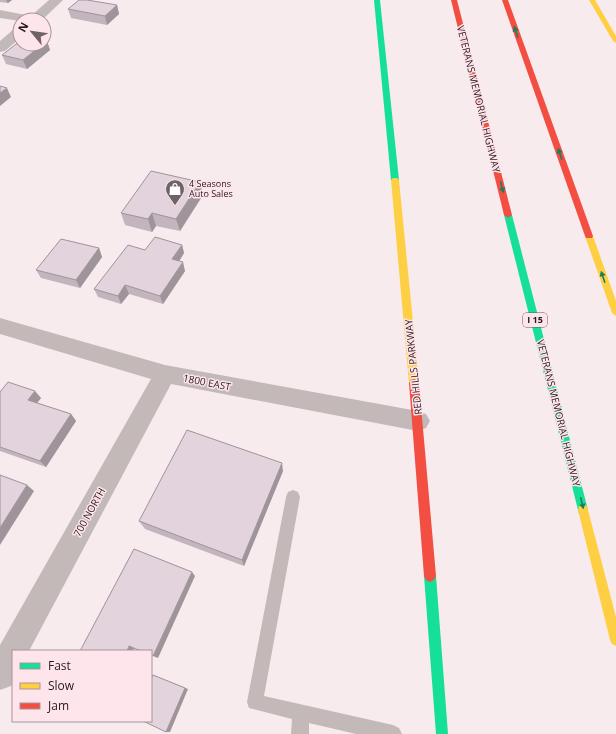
<svg xmlns="http://www.w3.org/2000/svg" width="616" height="734" viewBox="0 0 616 734" font-family="'Open Sans',sans-serif">
  <style>
    .lines { fill: none; stroke-linecap: round; stroke-linejoin: round }
    .lane { fill: #c3b9b8; fill-rule: evenodd }
    .street { fill: #c3b9b8; fill-rule: evenodd }
    .fast { fill: #16e098; fill-rule: evenodd }
    .slow { fill: #ffcf43; fill-rule: evenodd }
    .jam { fill: #f24e42; fill-rule: evenodd }
    .wall { fill: #c2b5bd }
    .shaded-wall { fill: #9e949a }
    .building { fill: #e2d3dc; stroke: #9e949a }
    .oneway { fill: #1e7d5b }
    .labels { text-anchor: middle; stroke-width: 3; stroke-linejoin: round; paint-order: stroke }
    .far-poi-label { font-size: 9px; fill: #251a1e; stroke: #fee5eb; text-anchor: start }
    .shield { fill: #fee5eb; stroke: #66575c; stroke-width: 1 }
    .shield-label { font-size: 9px; font-weight: bold; fill: #251a1e }
    .street-label { font-size: 10px; fill: #251a1e; stroke: #fee5eb }
  </style>
  <rect width="100%" height="100%" fill="#f8ebee"/>
  <g class="lines">
    <polygon class="lane" points="293,490 298,492 300,497 264,696 393,725 399,728 402,734 356,734 309,723 309,734 291,734 292,719 249,708 247,702 286,497 288,492"/>
    <g class="street">
      <polygon points="49,0 63,0 42,20 20,20 20,21 0,18 0,10 31,16"/>
      <polygon points="20,27 20,38 5,51 0,52 0,41 15,28"/>
      <polygon points="0,318 165,365 418,411 426,414 430,421 426,428 418,431 171,384 29,651 13,651 13,681 11,686 0,690 0,645 151,379 0,334"/>
    </g>
    <g class="fast">
      <polygon points="374,0 380,0 399,180 395,182 391,180"/>
      <polygon points="508,212 512,215 588,510 587,514 583,515 579,514 578,510 504,215"/>
      <polygon points="430,570 434,572 436,576 448,734 436,734 424,576 426,572"/>
    </g>
    <g class="slow">
      <polygon points="589,0 595,0 616,36 616,43 613,41"/>
      <polygon points="393,178 397,178 399,180 419,383 417,386 414,387 411,386 409,383 391,180"/>
      <polygon points="589,233 593,236 616,301 616,316 612,313 585,236"/>
      <polygon points="583,505 587,506 588,510 616,617 616,646 612,644 610,640 578,510 579,506"/>
    </g>
    <g class="jam">
      <polygon points="451,0 457,0 512,215 508,218 504,215"/>
      <polygon points="502,0 508,0 593,236 592,238 586,238 585,236"/>
      <polygon points="414,379 417,380 419,383 436,576 434,580 430,582 426,580 424,576 409,383 411,380"/>
    </g>
  </g>
  <g class="wall">
    <polygon points="0,0 12,0 8,3 0,2"/>
    <polygon points="117,5 119,14 107,25 71,18 68,9"/>
    <polygon points="47,41 50,50 27,69 6,64 2,55"/>
    <polygon points="203,195 180,231 156,226 152,232 125,225 121,213"/>
    <polygon points="182,245 184,253 179,261 185,271 163,304 129,294 121,304 98,297 94,289 145,250"/>
    <polygon points="99,248 102,257 80,288 41,278 36,270"/>
    <polygon points="0,392 41,398 37,403 71,414 76,421 46,467 0,451"/>
    <polygon points="283,471 244,566 145,529 139,521"/>
  </g>
  <g class="shaded-wall">
    <polygon points="6,0 12,0 8,3"/>
    <polygon points="117,5 119,14 107,25 105,16"/>
    <polygon points="47,41 50,50 27,69 23,60"/>
    <polygon points="7,88 11,97 0,106 0,93"/>
    <polygon points="200,182 203,195 180,231 176,219"/>
    <polygon points="152,213 156,226 152,232 148,219"/>
    <polygon points="182,245 184,253 175,268 172,259"/>
    <polygon points="99,248 102,257 80,288 76,280"/>
    <polygon points="183,262 185,271 163,304 160,296"/>
    <polygon points="125,285 129,294 121,304 118,296"/>
    <polygon points="35,391 41,398 34,407 28,400"/>
    <polygon points="71,414 76,421 46,467 40,461"/>
    <polygon points="282,463 283,471 244,566 242,560"/>
    <polygon points="27,485 34,491 0,545 0,528"/>
    <polygon points="192,572 195,576 158,658 153,656"/>
    <polygon points="129,646 134,648 133,651 127,651"/>
    <polygon points="153,675 188,689 170,732 166,732"/>
  </g>
  <g class="building">
    <polygon points="79,0 87,0 117,5 105,16 68,9"/>
    <polygon points="20,41 20,44 43,44 23,60 2,55"/>
    <polygon points="0,86 7,88 0,93"/>
    <polygon points="151,171 200,182 176,219 152,213 148,219 121,213"/>
    <polygon points="155,237 182,245 172,259 183,262 160,296 125,285 118,296 94,289 128,245 145,250"/>
    <polygon points="61,239 99,248 76,280 36,270"/>
    <polygon points="8,382 35,391 28,400 71,414 40,461 0,447 0,392"/>
    <polygon points="187,430 282,463 242,560 139,521"/>
    <polygon points="0,475 27,485 0,528"/>
    <polygon points="134,549 192,572 153,656 151,655 151,651 141,651 129,646 127,651 80,651"/>
    <polygon points="153,675 185,688 166,732 143,721 151,721 151,679"/>
  </g>
  <defs><path id="oneway-solid" d="M-6-.8H1V-3.2L6.5 0L1 3.2V.8H-6Z"/></defs>
  <g class="oneway">
    <use href="#oneway-solid" transform="translate(516 32) rotate(-109)"/>
    <use href="#oneway-solid" transform="translate(560 154) rotate(-109)"/>
    <use href="#oneway-solid" transform="translate(502 187) rotate(76)"/>
    <use href="#oneway-solid" transform="translate(603 277) rotate(-109)"/>
    <use href="#oneway-solid" transform="translate(582 503) rotate(76)"/>
  </g>
  <defs>
    <symbol id="shop-pin" viewBox="-11 -11 22 30"><path d="M0 17L-7.5 6A9.5 9.5 0 1 1 7.5 6Z" fill="#6f6367" stroke="#fee5eb"/><path d="M-5-2.5h2.3a2.7 3.5 0 0 1 5.4 0H5L5.5 6h-11ZM-1.5-2.5h3a1.5 2.3 0 0 0-3 0Z" fill="#fff"/></symbol>
  </defs>
  <g fill-rule="evenodd">
    <use href="#shop-pin" x="164" y="178" width="22" height="30"/>
  </g>
  <g class="labels">
    <g class="far-poi-label">
      <text x="189" y="187">4 Seasons<tspan x="189" dy="10">Auto Sales</tspan></text>
    </g>
    <rect class="shield" x="523" y="313" width="24" height="14" rx="3"/>
    <g class="shield-label">
      <text x="535" y="323">I 15</text>
    </g>
    <g class="street-label">
      <text transform="translate(479 99) rotate(76)" y="4">VETERANS MEMORIAL HIGHWAY</text>
      <text transform="translate(413 367) rotate(-96)" y="4">RED HILLS PARKWAY</text>
      <text transform="translate(207 382) rotate(11)" y="4">1800 EAST</text>
      <text transform="translate(559 413) rotate(76)" y="4">VETERANS MEMORIAL HIGHWAY</text>
      <text transform="translate(89 512) rotate(-61)" y="4">700 NORTH</text>
    </g>
  </g>
  <rect x="12" y="650" width="140" height="72" fill="#fee5eb" stroke="#a79499"/>
  <rect x="20" y="663" width="20" height="6" fill="#16e098" stroke="#a79499"/>
  <text x="48" y="670" font-size="12" fill="#251a1e">Fast</text>
  <rect x="20" y="683" width="20" height="6" fill="#ffcf43" stroke="#a79499"/>
  <text x="48" y="690" font-size="12" fill="#251a1e">Slow</text>
  <rect x="20" y="703" width="20" height="6" fill="#f24e42" stroke="#a79499"/>
  <text x="48" y="710" font-size="12" fill="#251a1e">Jam</text>
  <g transform="translate(32 32) rotate(299)"><circle r="19" fill="#fee5eb" stroke="#a79499"/>
  <path d="M0-3L7 15L0 10L-7 15Z" fill="#6f6367"/>
  <text y="-6" font-size="11" font-weight="bold" text-anchor="middle" fill="#251a1e">N</text>
  </g>
</svg>
